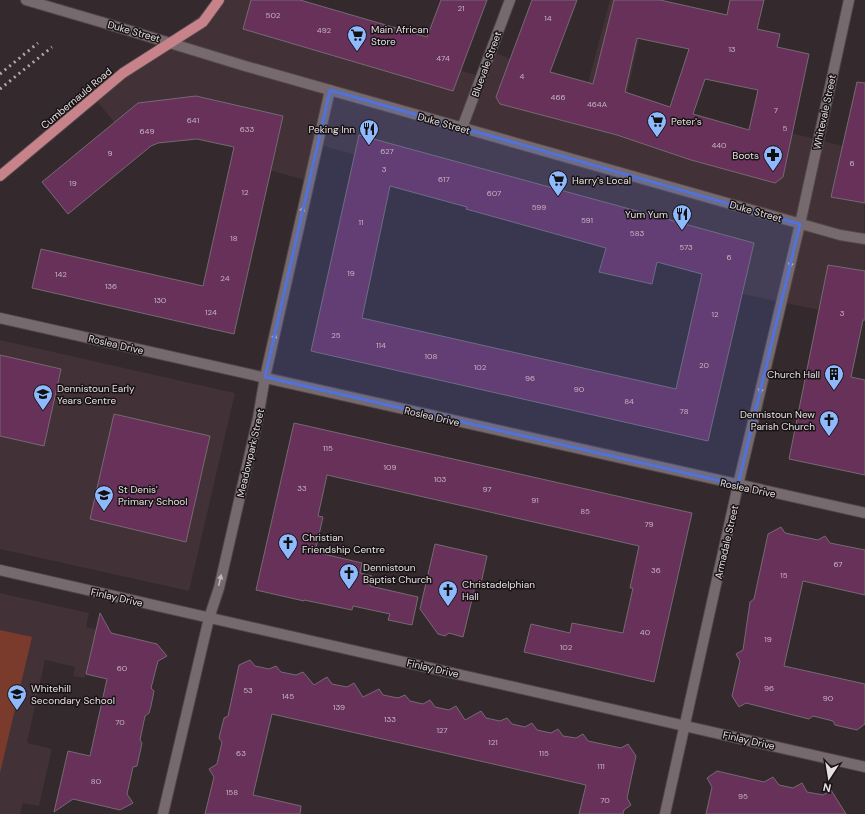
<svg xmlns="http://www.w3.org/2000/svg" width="865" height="814" viewBox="0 0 865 814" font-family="'DM Sans',sans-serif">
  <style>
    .built { fill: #423136 }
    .green { fill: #7a3b2c }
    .building { fill: #67315a; stroke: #756a72; fill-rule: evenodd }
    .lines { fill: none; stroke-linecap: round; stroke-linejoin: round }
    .minor-casing { stroke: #50474a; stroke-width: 12 }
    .major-casing { stroke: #50474a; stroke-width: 12 }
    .minor { stroke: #776a6e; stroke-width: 10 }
    .major { stroke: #c88289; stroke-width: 10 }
    .rail { stroke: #b1a8aa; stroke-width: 3; stroke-dasharray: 2 4; stroke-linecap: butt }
    .minor-bridge-casing { stroke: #50474a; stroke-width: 12; stroke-linecap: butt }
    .minor-bridge { stroke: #776a6e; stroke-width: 10 }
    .oneway { fill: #c0b6b9 }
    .marked { fill: #5072da; fill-opacity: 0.2; stroke: #5072da; stroke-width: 3; stroke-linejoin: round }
    .labels { text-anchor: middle; stroke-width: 3; stroke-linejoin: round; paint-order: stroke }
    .number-label { font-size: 8px; fill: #c7b4bf }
    .poi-label { font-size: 10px; fill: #e7dfe1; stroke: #181315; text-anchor: start }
    .street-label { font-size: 10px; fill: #e7dfe1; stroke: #181315 }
  </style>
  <rect width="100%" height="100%" fill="#34292c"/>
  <g class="built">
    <polygon points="218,0 273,0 271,13 479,76 488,50 527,65 583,102 610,0 648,0 622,116 769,158 771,128 864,151 865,299 843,315 719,289 726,258 320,145 311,182 252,165 258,131 127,138 96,100"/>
    <polygon points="0,340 235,393 189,591 0,549"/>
    <polygon points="0,593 89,613 86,627 96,629 85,678 73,676 75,667 45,660 27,743 52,749 39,806 23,803 20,814 0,814"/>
  </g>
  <polygon class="green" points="0,630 32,637 0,773"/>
  <g class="building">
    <polygon points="251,0 300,0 427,37 441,0 487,0 453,91 243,29"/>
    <path d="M532 0H577L550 72 593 84 614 0H660L727 15 730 0H764L757 29 780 34 777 47 809 54 783 177 775 183 691 160 617 135 500 104 496 97ZM637 38 689 49 670 107 625 92ZM705 79 758 90 749 130 693 114Z"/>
    <polygon points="857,82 865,83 865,203 831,197"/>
    <polygon points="196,96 283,116 234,334 32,288 41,249 203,286 234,147 197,139 158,143 151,146 68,214 42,182 138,103"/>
    <path d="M359 135 754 243 708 441 311 351ZM390 186 467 207 466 209 606 248 599 272 652 284 657 262 702 274 676 389 362 318Z"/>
    <polygon points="828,265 865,271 865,320 863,320 851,377 865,380 865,475 789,459"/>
    <polygon points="0,355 61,369 44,446 0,436"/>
    <polygon points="114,414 210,436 186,542 90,519"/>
    <polygon points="294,423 692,513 654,682 524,652 531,624 570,633 572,623 623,633 633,588 630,588 639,546 327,475 318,516 323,517 315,552 362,563 360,573 372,576 370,586 418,597 412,625 388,620 390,614 353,606 352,610 304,600 304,601 256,590"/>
    <polygon points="781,527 785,533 818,540 825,536 830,543 865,550 865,595 803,581 784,666 865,684 865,724 857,730 835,725 833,721 813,716 809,719 746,703 739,707 732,696 740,661 736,654 743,650 750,602 754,599 768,534"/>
    <polygon points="435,544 487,556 480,588 475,587 463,637 449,633 445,636 438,634 420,609"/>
    <polygon points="100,613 111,633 157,644 167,656 158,661 151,688 154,691 151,706 149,713 145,716 140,740 142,743 137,766 133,767 127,794 133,803 120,810 73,799 54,812 68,751 90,756 107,679 86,674"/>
    <polygon points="250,660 255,666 269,669 276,666 281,672 296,675 303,672 314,685 327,677 332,684 347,687 354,683 363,697 379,689 383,695 398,698 405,695 410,701 423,704 430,700 435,707 449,710 456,706 465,720 481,711 486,718 500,721 507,718 512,724 525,727 532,723 537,730 551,733 558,729 563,736 576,738 583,734 588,741 621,748 628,744 636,756 627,798 631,805 624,810 623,814 579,814 586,785 272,714 253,795 301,806 300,814 205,814 214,777 209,769 217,764 222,742 219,738 224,718 228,716 239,665"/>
    <polygon points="717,771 764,782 773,777 779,785 793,788 802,783 807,792 823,795 831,790 846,814 706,814 712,787 707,778"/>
  </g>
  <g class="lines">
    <defs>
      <g id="minor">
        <polyline points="26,0 60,10"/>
        <polyline points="101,22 245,66 840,235 865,239"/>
        <polyline points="462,128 510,0"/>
        <polyline points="0,318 865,513"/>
        <polyline points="0,570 865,767"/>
        <polyline points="163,814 209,618 219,588 258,418 265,377 330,90"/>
        <polyline points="665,814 738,485 800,224 849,0"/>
      </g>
      <polyline id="major" points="0,176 123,73 203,22 219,0"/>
    </defs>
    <use href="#minor" class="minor-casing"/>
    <use href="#major" class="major-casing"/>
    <use href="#minor" class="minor"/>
    <use href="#major" class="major"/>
    <g class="rail">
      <polyline points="0,74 38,43"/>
      <polyline points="0,89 52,47"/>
    </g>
    <defs>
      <polyline id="minor-bridge" points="60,10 101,22"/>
    </defs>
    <use href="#minor-bridge" class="minor-bridge-casing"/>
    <use href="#minor-bridge" class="minor-bridge"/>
  </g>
  <defs><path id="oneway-solid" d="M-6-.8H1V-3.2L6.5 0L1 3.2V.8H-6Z"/></defs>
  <g class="oneway">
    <use href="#oneway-solid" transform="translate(302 212) rotate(-77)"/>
    <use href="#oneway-solid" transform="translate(791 262) rotate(103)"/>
    <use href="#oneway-solid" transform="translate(274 339) rotate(-77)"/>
    <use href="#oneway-solid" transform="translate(761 388) rotate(103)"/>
    <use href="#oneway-solid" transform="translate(220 580) rotate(-77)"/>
  </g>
  <path class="marked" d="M330 90 800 224 738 485 265 377Z"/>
  <defs>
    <symbol id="supermarket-pin" viewBox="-11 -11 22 30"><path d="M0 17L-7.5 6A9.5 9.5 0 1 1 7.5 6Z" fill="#8eb9fd" stroke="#181315"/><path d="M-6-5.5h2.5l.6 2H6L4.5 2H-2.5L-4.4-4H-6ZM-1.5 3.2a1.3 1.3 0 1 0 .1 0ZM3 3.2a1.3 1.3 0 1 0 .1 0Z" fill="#111"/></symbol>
    <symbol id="restaurant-pin" viewBox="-11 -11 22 30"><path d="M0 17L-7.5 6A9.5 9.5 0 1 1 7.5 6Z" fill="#8eb9fd" stroke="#181315"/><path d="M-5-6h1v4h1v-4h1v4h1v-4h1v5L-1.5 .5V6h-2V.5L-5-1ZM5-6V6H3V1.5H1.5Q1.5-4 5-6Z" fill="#111"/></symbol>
    <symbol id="pharmacy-pin" viewBox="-11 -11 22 30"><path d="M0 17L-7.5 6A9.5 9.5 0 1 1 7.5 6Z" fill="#8eb9fd" stroke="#181315"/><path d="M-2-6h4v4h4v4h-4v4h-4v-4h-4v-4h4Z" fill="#111"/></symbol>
    <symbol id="building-pin" viewBox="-11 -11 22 30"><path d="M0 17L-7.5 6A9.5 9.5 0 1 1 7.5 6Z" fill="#8eb9fd" stroke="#181315"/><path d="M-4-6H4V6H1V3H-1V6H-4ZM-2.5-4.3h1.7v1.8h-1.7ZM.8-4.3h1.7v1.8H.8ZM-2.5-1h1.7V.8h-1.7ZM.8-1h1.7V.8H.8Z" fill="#111"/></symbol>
    <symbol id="school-pin" viewBox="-11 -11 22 30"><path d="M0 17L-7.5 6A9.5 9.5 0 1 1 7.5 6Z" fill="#8eb9fd" stroke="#181315"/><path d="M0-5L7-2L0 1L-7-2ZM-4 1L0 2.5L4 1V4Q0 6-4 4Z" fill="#111"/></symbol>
    <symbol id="church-pin" viewBox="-11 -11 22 30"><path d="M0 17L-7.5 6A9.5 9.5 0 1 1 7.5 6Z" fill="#8eb9fd" stroke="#181315"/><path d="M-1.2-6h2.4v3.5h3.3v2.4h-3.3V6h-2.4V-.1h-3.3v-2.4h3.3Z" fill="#111"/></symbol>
  </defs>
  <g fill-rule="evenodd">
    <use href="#supermarket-pin" x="346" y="24" width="22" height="30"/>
    <use href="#supermarket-pin" x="646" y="110" width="22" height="30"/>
    <use href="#restaurant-pin" x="358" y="118" width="22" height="30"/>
    <use href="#pharmacy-pin" x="762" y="144" width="22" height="30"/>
    <use href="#supermarket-pin" x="547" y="169" width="22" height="30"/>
    <use href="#restaurant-pin" x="671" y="203" width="22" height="30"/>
    <use href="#building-pin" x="823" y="363" width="22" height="30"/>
    <use href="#school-pin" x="32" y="383" width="22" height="30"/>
    <use href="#church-pin" x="818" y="409" width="22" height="30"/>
    <use href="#school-pin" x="93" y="484" width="22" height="30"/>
    <use href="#church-pin" x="277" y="532" width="22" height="30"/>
    <use href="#church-pin" x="338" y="562" width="22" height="30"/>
    <use href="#church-pin" x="437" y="579" width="22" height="30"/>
    <use href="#school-pin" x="6" y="683" width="22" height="30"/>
  </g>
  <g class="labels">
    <g class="number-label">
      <text x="461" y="11">21</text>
      <text x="273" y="18">502</text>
      <text x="548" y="21">14</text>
      <text x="324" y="33">492</text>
      <text x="732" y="52">13</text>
      <text x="443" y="61">474</text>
      <text x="522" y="79">4</text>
      <text x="558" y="100">466</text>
      <text x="597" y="107">464A</text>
      <text x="776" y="113">7</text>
      <text x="193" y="123">641</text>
      <text x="785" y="131">5</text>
      <text x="247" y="132">633</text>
      <text x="147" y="134">649</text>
      <text x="719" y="148">440</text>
      <text x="387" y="154">627</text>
      <text x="110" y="156">9</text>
      <text x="852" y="166">6</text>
      <text x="384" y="172">3</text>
      <text x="444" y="182">617</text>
      <text x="73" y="186">19</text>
      <text x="245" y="195">12</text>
      <text x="494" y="196">607</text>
      <text x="539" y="210">599</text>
      <text x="587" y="223">591</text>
      <text x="361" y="225">11</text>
      <text x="637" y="236">583</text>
      <text x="234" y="241">18</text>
      <text x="686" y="250">573</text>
      <text x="729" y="260">6</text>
      <text x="351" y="276">19</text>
      <text x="61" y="277">142</text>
      <text x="225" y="281">24</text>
      <text x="111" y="289">136</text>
      <text x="160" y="303">130</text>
      <text x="211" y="315">124</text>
      <text x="842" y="316">3</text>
      <text x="715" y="317">12</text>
      <text x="336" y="338">25</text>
      <text x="381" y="348">114</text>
      <text x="431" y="359">108</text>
      <text x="704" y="368">20</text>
      <text x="480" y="370">102</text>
      <text x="530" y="381">96</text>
      <text x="579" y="392">90</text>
      <text x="629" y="404">84</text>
      <text x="684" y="414">78</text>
      <text x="328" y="451">115</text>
      <text x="390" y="470">109</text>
      <text x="440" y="482">103</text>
      <text x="302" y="491">33</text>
      <text x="487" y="492">97</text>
      <text x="535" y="503">91</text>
      <text x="585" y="514">85</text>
      <text x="649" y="527">79</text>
      <text x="838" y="567">67</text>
      <text x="656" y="573">36</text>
      <text x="784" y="578">15</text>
      <text x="645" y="635">40</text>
      <text x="768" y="642">19</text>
      <text x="566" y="650">102</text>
      <text x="122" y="671">60</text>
      <text x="769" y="691">96</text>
      <text x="248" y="693">53</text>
      <text x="288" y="699">145</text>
      <text x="828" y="701">90</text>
      <text x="339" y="710">139</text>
      <text x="390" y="722">133</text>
      <text x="120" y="725">70</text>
      <text x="442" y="733">127</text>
      <text x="493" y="745">121</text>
      <text x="241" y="756">63</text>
      <text x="544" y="756">115</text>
      <text x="601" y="769">111</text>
      <text x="96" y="784">80</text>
      <text x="232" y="795">158</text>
      <text x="743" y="799">95</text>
      <text x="605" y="803">70</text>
    </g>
    <g class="poi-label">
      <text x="371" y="33">Main African<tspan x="371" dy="12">Store</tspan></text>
      <text x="671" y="125">Peter's</text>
      <text x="355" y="133" text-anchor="end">Peking Inn</text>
      <text x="759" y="159" text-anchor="end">Boots</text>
      <text x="572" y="184">Harry's Local</text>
      <text x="668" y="218" text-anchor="end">Yum Yum</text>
      <text x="820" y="378" text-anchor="end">Church Hall</text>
      <text x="57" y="392">Dennistoun Early<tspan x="57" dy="12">Years Centre</tspan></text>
      <text x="815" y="418" text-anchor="end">Dennistoun New<tspan x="815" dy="12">Parish Church</tspan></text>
      <text x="118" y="493">St Denis'<tspan x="118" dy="12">Primary School</tspan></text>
      <text x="302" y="541">Christian<tspan x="302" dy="12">Friendship Centre</tspan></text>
      <text x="363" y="571">Dennistoun<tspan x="363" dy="12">Baptist Church</tspan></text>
      <text x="462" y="588">Christadelphian<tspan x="462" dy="12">Hall</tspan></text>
      <text x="31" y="692">Whitehill<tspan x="31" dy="12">Secondary School</tspan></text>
    </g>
    <g class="street-label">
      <text transform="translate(134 31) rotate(16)" y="4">Duke Street</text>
      <text transform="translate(486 64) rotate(-70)" y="4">Bluevale Street</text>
      <text transform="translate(76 98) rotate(-40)" y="4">Cumbernauld Road</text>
      <text transform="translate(824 112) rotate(-78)" y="4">Whitevale Street</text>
      <text transform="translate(444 123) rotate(16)" y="4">Duke Street</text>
      <text transform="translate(756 211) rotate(16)" y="4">Duke Street</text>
      <text transform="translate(116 344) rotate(13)" y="4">Roslea Drive</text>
      <text transform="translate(432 416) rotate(13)" y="4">Roslea Drive</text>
      <text transform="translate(250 453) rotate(-77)" y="4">Meadowpark Street</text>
      <text transform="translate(748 488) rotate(12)" y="4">Roslea Drive</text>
      <text transform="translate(726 542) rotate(-77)" y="4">Armadale Street</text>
      <text transform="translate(117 597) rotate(13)" y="4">Finlay Drive</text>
      <text transform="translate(433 668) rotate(13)" y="4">Finlay Drive</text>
      <text transform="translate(749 740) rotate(13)" y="4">Finlay Drive</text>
    </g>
  </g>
  <g transform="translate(829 778) rotate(192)" stroke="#181315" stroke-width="3" paint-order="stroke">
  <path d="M0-3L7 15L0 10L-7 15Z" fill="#e7dfe1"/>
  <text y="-6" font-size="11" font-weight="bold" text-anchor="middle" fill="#e7dfe1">N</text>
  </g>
</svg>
